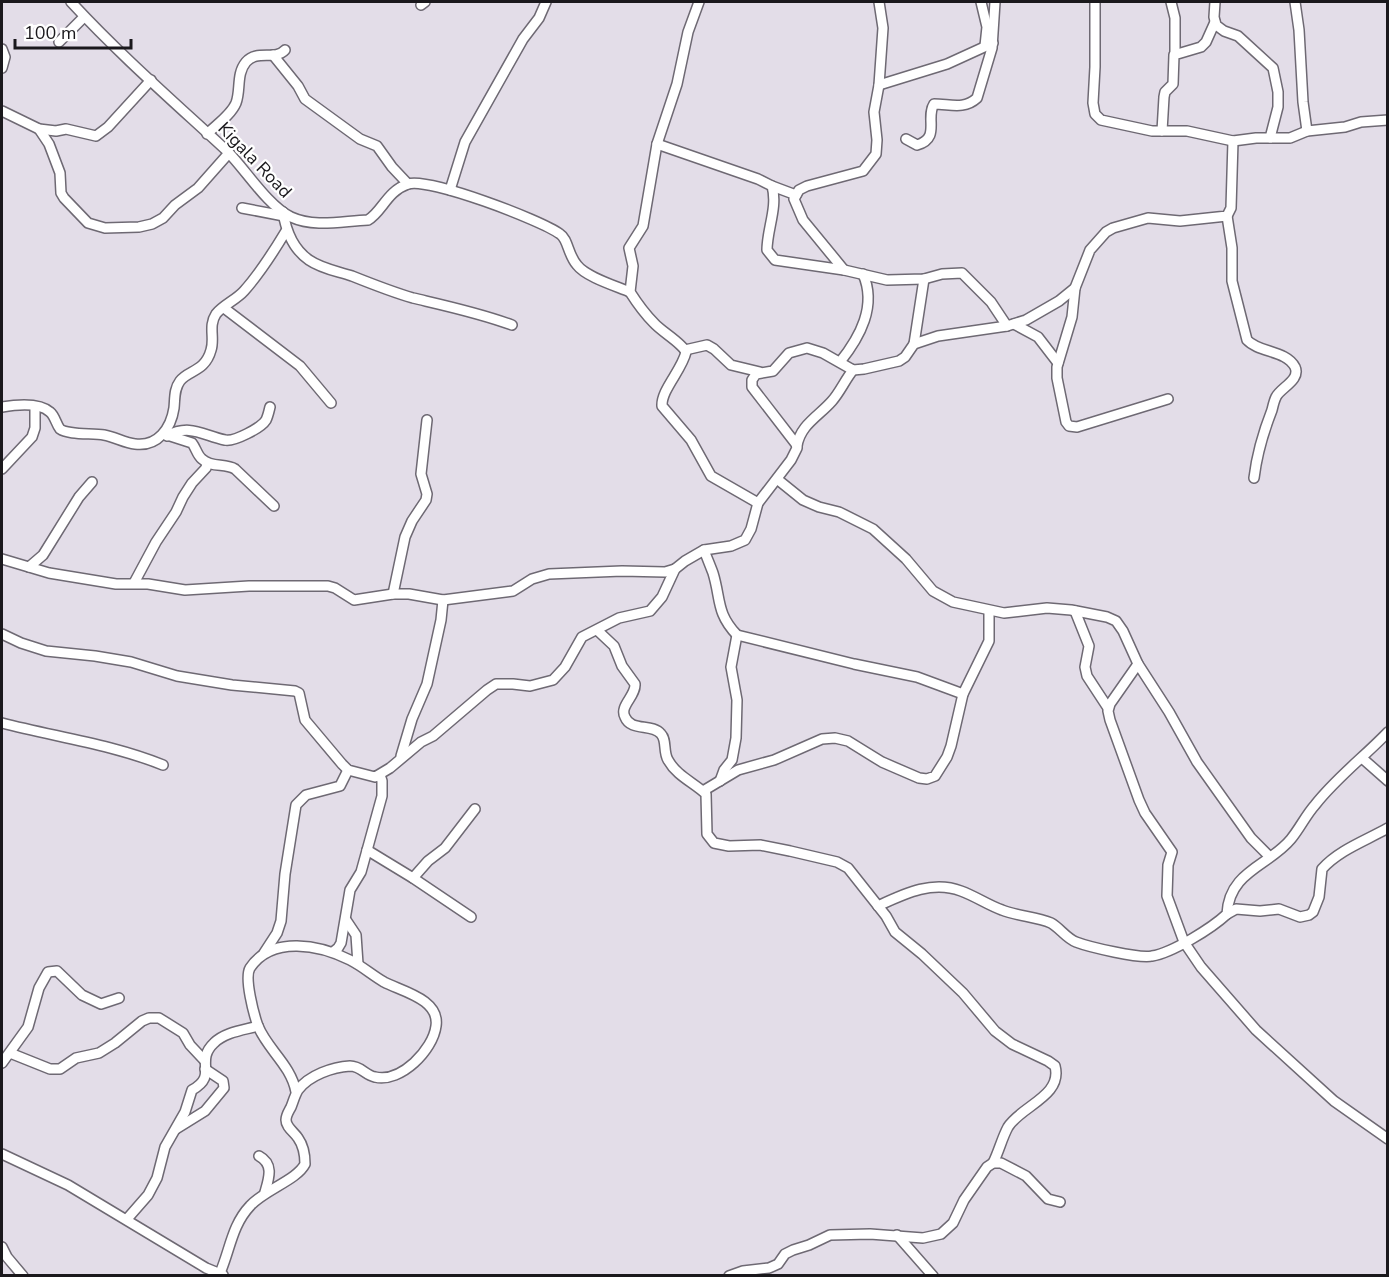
<svg xmlns="http://www.w3.org/2000/svg" width="1389" height="1277" viewBox="0 0 1389 1277" font-family="'Nunito Sans',sans-serif">
  <style>
    .lines { fill: none; stroke-linecap: round; stroke-linejoin: round }
    .minor-casing { stroke: #6e6973; stroke-width: 12 }
    .minor { stroke: #fff; stroke-width: 9 }
    .labels { text-anchor: middle; stroke-width: 4.5; stroke-linejoin: round; paint-order: stroke }
    .street-label { font-size: 18px; fill: #1a181c; stroke: #fff }
  </style>
  <rect width="100%" height="100%" fill="#e3dde8"/>
  <g class="lines">
    <defs>
      <g id="minor">
        <path d="M71 2C120 55 174 102 227 151 245 169 268 206 291 217 315 228 342 221 368 220 382 212 387 191 408 184 428 177 541 220 560 234 568 239 568 255 577 265 586 277 616 286 630 292"/>
        <path d="M699 2 688 32 677 84 657 144 643 226 629 248 633 266 630 292C637 303 645 314 654 323 662 332 682 343 686 352 682 370 661 390 662 406L691 440 711 476 758 503"/>
        <polyline points="981,2 987,27 985,46"/>
        <polyline points="1095,2 1095,67 1093,103 1095,114 1101,120 1152,131 1187,131 1233,141 1256,138 1290,138 1307,131 1345,127 1361,122 1388,120"/>
        <polyline points="1171,2 1175,18 1175,54"/>
        <polyline points="1215,2 1214,17 1216,25 1224,31 1238,36 1273,68 1278,92 1278,107 1270,138"/>
        <polyline points="1295,2 1299,30 1303,102 1307,131"/>
        <polyline points="421,5 425,2"/>
        <polyline points="59,42 84,17"/>
        <polyline points="2,49 5,57 2,68"/>
        <polyline points="273,55 298,86 305,99 360,139 377,146 392,167 408,184"/>
        <polyline points="879,85 947,64 993,43"/>
        <polyline points="2,111 39,129 56,131 66,129 96,136 108,127 151,80"/>
        <polyline points="39,129 49,144 60,173 61,193 64,198 88,223 105,228 139,227 152,224 163,218 175,205 198,188 229,153"/>
        <polyline points="1162,131 1164,97 1165,92 1173,84 1174,55 1201,47 1206,42 1215,22"/>
        <path d="M207 134C216 125 231 115 236 103 241 90 236 74 246 62 257 49 275 61 285 50"/>
        <path d="M906 139 917 145C941 138 925 118 934 104 950 104 964 110 977 98L992 48 995 2"/>
        <path d="M657 144 758 179 772 186C778 207 767 229 767 250L775 260 844 270 887 280 924 279 942 274 962 273 991 302 1007 326"/>
        <polyline points="772,186 796,195"/>
        <polyline points="450,190 465,142 523,39 539,18 546,2"/>
        <polyline points="242,208 284,216"/>
        <path d="M283 212C286 231 293 249 309 260 322 269 337 271 352 276 372 284 392 292 413 298 447 306 480 313 512 325"/>
        <path d="M1227 216 1232 248V281L1247 340C1259 353 1286 350 1295 367 1301 380 1280 388 1276 397 1274 401 1273 406 1272 410 1263 433 1257 453 1254 478"/>
        <polyline points="844,270 803,220 794,199 799,190 807,186 863,171 876,154 877,140 874,112 879,85 883,28 879,2"/>
        <polyline points="1075,288 1072,317 1057,367 1057,378 1066,422 1069,426 1077,427 1168,399"/>
        <polyline points="224,308 300,366 331,403"/>
        <polyline points="1014,324 1038,337 1058,363"/>
        <polyline points="914,344 924,279"/>
        <polyline points="685,350 707,345 714,349 731,365 760,372"/>
        <path d="M840 362C860 337 877 306 863 274"/>
        <path d="M2 407C14 405 39 402 50 412 55 416 56 424 60 429 68 435 92 433 104 435 115 437 125 443 135 444 158 447 171 428 174 408 175 398 174 389 180 381 188 370 205 372 211 350 215 338 208 326 216 314 223 305 236 300 244 291 260 273 274 251 286 231"/>
        <path d="M164 434 192 443C196 448 197 455 202 459 211 468 225 463 235 469L274 506"/>
        <path d="M167 436C190 423 204 436 225 440 234 442 261 428 266 420 268 416 269 411 270 407"/>
        <path d="M797 446C800 425 819 416 832 401 840 392 845 380 853 370"/>
        <polyline points="2,469 32,437 35,428 35,407"/>
        <polyline points="777,479 803,500 819,507 839,512 873,529 906,559 933,591 953,602 1004,613 1047,608 1071,610 1107,617 1116,621 1123,631 1138,664 1169,712 1197,762 1251,838 1269,856"/>
        <path d="M704 550C707 558 710 565 713 573 721 599 716 613 737 635L854 664 917 677 963 694"/>
        <polyline points="2,559 49,573 116,584 148,584 185,590 249,586 328,586 335,588 354,600 393,594 409,594 443,600 513,591 532,579 549,574 622,571 665,572 675,569"/>
        <polyline points="29,567 43,555 79,497 92,482"/>
        <polyline points="134,583 156,542 176,512 183,497 192,483 206,468 207,463"/>
        <polyline points="393,594 405,537 412,521 426,500 427,494 421,474 427,420"/>
        <polyline points="1075,611 1089,646 1085,667 1087,676 1108,708"/>
        <path d="M597 630 614 646 622 666 635 684C636 696 619 706 625 717 631 732 652 723 661 734 667 740 663 752 668 760 677 776 693 782 706 794L707 834 714 843 729 846 760 845 790 851 837 862 848 868 886 916 895 932 922 954 963 993 995 1031 1012 1044 1048 1061 1055 1066C1063 1096 1021 1106 1008 1127 1002 1138 999 1151 993 1163"/>
        <polyline points="2,634 21,643 46,651 95,656 131,662 177,676 232,685 295,691 299,693 305,720 342,764 348,770 375,777 390,768 421,742 433,736 487,690 496,684 513,684 530,686 553,680 565,667 582,637 619,618 650,611 662,597 675,569 685,561 704,550 731,546 745,540 751,529 758,503 791,460 797,448 796,444 752,387 752,380 756,374 773,371 789,353 807,348 823,353 853,370 864,369 899,361 905,357 914,344 938,336 1007,326 1026,320 1059,301 1075,288 1090,250 1106,232 1113,228 1148,218 1180,221 1227,216 1231,208 1233,141"/>
        <polyline points="1138,664 1110,704 1108,711 1110,720 1139,800 1145,813 1172,852 1168,865 1167,896 1184,942 1201,967 1256,1030 1334,1101 1388,1139"/>
        <path d="M2 723C56 737 111 744 163 765"/>
        <polyline points="401,756 412,719 427,684 441,620 443,600"/>
        <polyline points="1362,758 1388,781"/>
        <polyline points="720,781 724,770 732,760 736,738 737,700 731,667 737,635"/>
        <polyline points="703,791 738,770 774,760 822,739 835,738 848,741 882,762 919,778 927,779 935,776 947,757 951,746 963,694 989,641 989,611"/>
        <polyline points="367,850 413,878 471,917"/>
        <polyline points="413,878 428,861 445,848 475,809"/>
        <path d="M878 906C904 894 932 880 961 891 975 896 988 905 1002 910 1017 916 1037 917 1051 923 1060 928 1066 938 1076 942 1089 947 1140 959 1152 956 1172 953 1212 928 1227 914 1229 871 1269 866 1291 839 1300 828 1306 815 1315 805 1336 778 1364 757 1388 732"/>
        <path d="M1227 914 1236 909 1260 911 1279 909 1300 917 1309 915 1313 912 1319 897 1322 869C1339 850 1365 841 1388 828"/>
        <polyline points="346,920 356,935 358,964"/>
        <polyline points="333,952 338,948 341,943 350,890 361,872 382,796 382,781 380,775"/>
        <polyline points="264,953 277,933 281,921 285,874 296,805 306,795 340,786 348,770"/>
        <polyline points="10,1053 50,1069 60,1069 76,1058 99,1053 115,1043 142,1021 149,1018 159,1018 183,1033 190,1045 205,1061"/>
        <polyline points="2,1063 28,1027 39,988 48,972 57,971 82,995 101,1004 119,998"/>
        <polyline points="176,1129 205,1111 224,1088 223,1081 205,1069"/>
        <polyline points="2,1154 68,1185 206,1268 223,1275"/>
        <path d="M259 1156C274 1164 269 1178 265 1192"/>
        <path d="M127 1219 148 1195 157 1178 165 1147 185 1112 192 1090C219 1075 194 1062 214 1043 225 1032 244 1030 258 1026"/>
        <polyline points="897,1235 933,1276"/>
        <polyline points="2,1247 7,1257 23,1276"/>
        <path d="M220 1273C230 1250 232 1225 250 1206 264 1190 297 1180 305 1164 305 1156 303 1145 298 1138 294 1132 286 1127 286 1120 286 1115 289 1111 291 1107 293 1102 295 1095 298 1090 309 1075 333 1067 350 1066 361 1066 365 1075 375 1077 401 1083 433 1050 436 1026 440 999 401 991 384 982 372 975 362 966 350 960 320 945 272 935 250 968 244 978 254 1015 258 1026 267 1049 291 1065 296 1092"/>
        <polyline points="729,1276 743,1271 769,1268 778,1264 785,1254 793,1250 809,1245 830,1235 870,1234 923,1238 941,1234 953,1223 964,1200 987,1167 993,1163 1001,1163 1026,1176 1048,1199 1060,1202"/>
      </g>
    </defs>
    <use href="#minor" class="minor-casing"/>
    <use href="#minor" class="minor"/>
  </g>
  <g class="labels">
    <g class="street-label">
      <text transform="translate(255 160) rotate(46)" y="6">Kigala Road</text>
    </g>
  </g>
  <rect width="1389" height="1277" fill="none" stroke="#1a181c" stroke-width="6"/>
  <path d="M15 39v9h116v-9" fill="none" stroke="#1a181c" stroke-width="3"/>
  <text x="24" y="39" font-size="18" fill="#1a181c" stroke="#ffffff" stroke-width="4.5" paint-order="stroke">100 m</text>
</svg>
